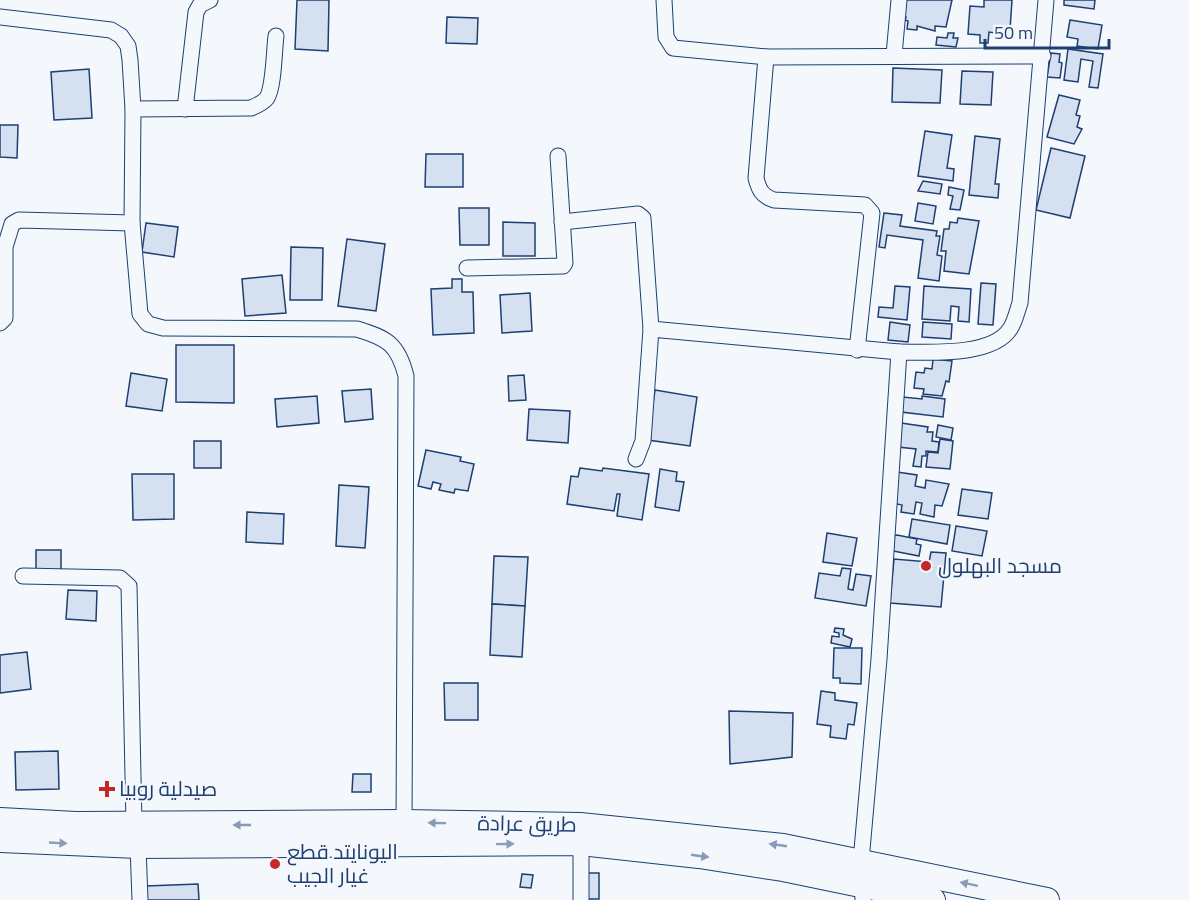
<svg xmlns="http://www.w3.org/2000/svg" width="1189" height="900" viewBox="0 0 1189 900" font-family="'Titillium Web',Cairo,sans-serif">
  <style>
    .building { fill: #d5e0f0; stroke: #1d3f73; stroke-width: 1.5 }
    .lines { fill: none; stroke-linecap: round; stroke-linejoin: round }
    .minor-casing { stroke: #1d3f73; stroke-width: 17 }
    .primary-casing { stroke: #1d3f73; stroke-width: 26 }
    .minor { stroke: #f4f7fb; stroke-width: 15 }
    .primary { stroke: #f4f7fb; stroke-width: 24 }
    .oneway { fill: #889bb7 }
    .poi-dot { fill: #c62828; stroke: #f4f7fb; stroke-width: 2 }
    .labels { text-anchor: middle; stroke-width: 4.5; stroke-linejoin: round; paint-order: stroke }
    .poi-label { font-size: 21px; fill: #1d3f73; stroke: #f4f7fb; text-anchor: start }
    .street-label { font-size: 21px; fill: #1d3f73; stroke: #f4f7fb }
  </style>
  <rect width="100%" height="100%" fill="#f4f7fb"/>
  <g class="building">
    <polygon points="297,0 329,0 328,51 295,49"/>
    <polygon points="902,0 952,0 946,27 935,26 935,31 917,26 917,30 907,29 908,21 905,20 906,17 901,16"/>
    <polygon points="984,0 1012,0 1010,30 996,29 995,33 989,32 988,43 980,43 980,35 968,34 970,6 984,7"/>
    <polygon points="1064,0 1095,0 1094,9 1064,5"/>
    <polygon points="447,17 478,18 477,44 446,43"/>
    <polygon points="1070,20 1102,25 1098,49 1077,46 1078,39 1067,37"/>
    <polygon points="948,33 954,33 953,38 958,38 956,47 936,45 937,37 947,38"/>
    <polygon points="1068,49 1103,54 1098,88 1089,87 1093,61 1081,59 1078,82 1064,80"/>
    <polygon points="1051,53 1060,54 1059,62 1062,63 1060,78 1047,77"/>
    <polygon points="893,68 942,70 940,103 892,102"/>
    <polygon points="89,69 92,118 54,120 51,72"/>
    <polygon points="962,71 993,72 991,105 960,104"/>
    <polygon points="1059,95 1080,100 1076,115 1080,116 1077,127 1082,129 1074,144 1047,137"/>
    <polygon points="0,125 18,125 17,158 0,157"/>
    <polygon points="925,131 952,135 947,168 954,169 953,181 918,176"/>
    <polygon points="975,136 1000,139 995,184 999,184 998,198 969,195"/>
    <polygon points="1051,148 1085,156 1070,218 1036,210"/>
    <polygon points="426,154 463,154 463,187 425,187"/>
    <polygon points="923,181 942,184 940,194 918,191"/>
    <polygon points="949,187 964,190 960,210 950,209 953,196 948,195"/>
    <polygon points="918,203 936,206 933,224 915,221"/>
    <polygon points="459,208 489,208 489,245 460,245"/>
    <polygon points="884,213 902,215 900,226 937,231 936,236 940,236 937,255 942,256 939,281 918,278 923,240 887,235 885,248 879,247"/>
    <polygon points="958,218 979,221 969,274 944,271 946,251 941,251 944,229 949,229 950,222 957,223"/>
    <polygon points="503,222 535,223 535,256 503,256"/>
    <polygon points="146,223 178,227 174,257 142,252"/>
    <polygon points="347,239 385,244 376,311 338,306"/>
    <polygon points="291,247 323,248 322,300 290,300"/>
    <polygon points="282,275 286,313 245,316 242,279"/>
    <polygon points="452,279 462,279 462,292 473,292 474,333 433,335 431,289 452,288"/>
    <polygon points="981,283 996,284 993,325 978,324"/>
    <polygon points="895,286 910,287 907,320 878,317 879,307 893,308"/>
    <polygon points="924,286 971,289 969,322 958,321 959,307 951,306 950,321 922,319"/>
    <polygon points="530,293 532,331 502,333 500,295"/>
    <polygon points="890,322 910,325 908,342 888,340"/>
    <polygon points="923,322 952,324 951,339 922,337"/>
    <polygon points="176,345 234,345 234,403 176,402"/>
    <polygon points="933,359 952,361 949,382 946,381 942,396 923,394 924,389 914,388 916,372 924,373 925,368 932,369"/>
    <polygon points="131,373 167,379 162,411 126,406"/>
    <polygon points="524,375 526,400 509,401 508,376"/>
    <polygon points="371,389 373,419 345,422 342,391"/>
    <polygon points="655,390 697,397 690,446 648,440"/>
    <polygon points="317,396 319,423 277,427 275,399"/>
    <polygon points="922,396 945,399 943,417 901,412 903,397 922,399"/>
    <polygon points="529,409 570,411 568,443 527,440"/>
    <polygon points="901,423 928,427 927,432 933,432 932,441 939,442 938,452 926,451 926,456 922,456 921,467 913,466 916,449 898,447"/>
    <polygon points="938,425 953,428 951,440 936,437"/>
    <polygon points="940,439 953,441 950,469 926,467 928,452 938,453"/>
    <rect x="194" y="441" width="27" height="27"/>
    <polygon points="426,450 461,457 460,461 474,464 468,491 455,489 454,493 439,490 441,484 433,482 431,489 418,486"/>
    <polygon points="580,468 602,471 603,468 649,474 642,520 617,516 620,494 617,494 614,511 567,504 571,476 578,477"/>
    <polygon points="660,469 677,472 676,481 684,482 679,511 655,507"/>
    <polygon points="897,472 917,475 915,486 925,488 926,480 949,484 942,506 935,505 934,517 920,514 922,503 916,502 914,514 901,512 902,505 892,503"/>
    <polygon points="132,474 174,474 174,519 133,520"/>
    <polygon points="339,485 369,487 365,548 336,546"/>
    <polygon points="962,489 992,493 988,519 958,515"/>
    <polygon points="247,512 284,514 283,544 246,542"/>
    <polygon points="912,519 950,525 947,544 909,537"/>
    <polygon points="956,526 987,531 982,556 952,551"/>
    <polygon points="827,533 857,538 852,566 823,562"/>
    <polygon points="897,535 917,539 916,544 921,545 919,556 888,550 891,537"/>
    <polygon points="36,550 61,550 61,572 36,571"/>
    <polygon points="931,552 946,553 941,607 890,603 894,559 929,562"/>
    <polygon points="494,556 528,557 525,606 492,604"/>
    <polygon points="842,568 851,569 848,589 853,590 856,574 871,576 866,606 815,598 819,573 840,576"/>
    <polygon points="68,590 97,591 96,621 66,619"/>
    <polygon points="492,604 525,606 522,657 490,655"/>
    <polygon points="835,628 844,629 843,635 852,639 850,647 831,643 832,636 839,637 839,633 834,632"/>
    <polygon points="834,648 862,648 861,684 840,683 840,678 833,678"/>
    <polygon points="27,652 31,689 0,693 0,655"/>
    <polygon points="444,683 478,683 478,720 445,720"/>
    <polygon points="821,691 835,693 835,700 857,703 854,725 848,724 846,739 830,737 831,726 817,724"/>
    <polygon points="729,711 793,713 792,757 730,764"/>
    <polygon points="58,751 59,789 16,790 15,752"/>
    <polygon points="353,774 371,774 371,792 352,792"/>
    <rect x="584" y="873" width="15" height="26"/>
    <polygon points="522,874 533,875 531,888 520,887"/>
    <polygon points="198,884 199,900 147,900 146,886"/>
  </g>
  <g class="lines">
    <defs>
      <g id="minor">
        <polyline points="664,0 666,37 673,48 766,57 1043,56"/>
        <path d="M0 17 111 30 121 36 128 46 130 60 133 109 132 223 140 314 148 324 163 328 357 329C387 338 398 344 406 376L404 830"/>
        <polyline points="894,55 899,0"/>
        <path d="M766 57 756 178C759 190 762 196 774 200L865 205 872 213 857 350"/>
        <path d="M133 109 251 108C256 106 263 103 267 98 274 86 274 51 276 36"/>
        <polyline points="185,109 196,12 200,5 210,0"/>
        <polyline points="562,222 638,214 643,218 651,329"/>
        <polyline points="467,268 563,266 565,263 558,156"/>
        <polyline points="0,323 5,318 5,247 12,224 19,220 132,223"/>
        <polyline points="636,459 643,441 651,329 899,352"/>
        <polyline points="23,576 120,578 129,586 134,824"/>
        <polyline points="138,846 140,900"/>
        <polyline points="581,900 581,843"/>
        <path d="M863 900 861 861 879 659 899 352C928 352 992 357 1010 329 1015 322 1017 311 1020 303L1046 0"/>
      </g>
      <g id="primary">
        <polyline points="0,820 76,824 403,822 580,825 783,846 1047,900"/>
        <polyline points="0,840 138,846 581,843 699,856 783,869 933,900"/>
      </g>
    </defs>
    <use href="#minor" class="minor-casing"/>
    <use href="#primary" class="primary-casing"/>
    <use href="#minor" class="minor"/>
    <use href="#primary" class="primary"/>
  </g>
  <defs><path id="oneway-solid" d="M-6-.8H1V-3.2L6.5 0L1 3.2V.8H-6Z" transform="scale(1.5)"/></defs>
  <g class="oneway">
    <use href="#oneway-solid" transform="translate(437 823) rotate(-179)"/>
    <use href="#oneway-solid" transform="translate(242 825) rotate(180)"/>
    <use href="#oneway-solid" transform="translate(58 843) rotate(3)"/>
    <use href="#oneway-solid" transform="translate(505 844) rotate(-1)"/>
    <use href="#oneway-solid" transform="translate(778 845) rotate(-172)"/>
    <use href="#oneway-solid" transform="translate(700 856) rotate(8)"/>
    <use href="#oneway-solid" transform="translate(969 884) rotate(-168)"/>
  </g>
  <g class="poi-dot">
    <circle cx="926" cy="566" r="6"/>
    <path d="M104 780h6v6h6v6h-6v6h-6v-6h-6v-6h6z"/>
    <circle cx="275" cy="864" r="6"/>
  </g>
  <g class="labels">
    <g class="poi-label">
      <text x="938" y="573">مسجد البهلول</text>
      <text x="119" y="796">صيدلية روبيا</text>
      <text x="287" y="859">اليونايتد قطع<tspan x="287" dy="24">غيار الجيب</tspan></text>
    </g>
    <g class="street-label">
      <text transform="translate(527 824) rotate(1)" y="7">طريق عرادة</text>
    </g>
  </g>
  <path d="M985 39v9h124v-9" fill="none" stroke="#1d3f73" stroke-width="3"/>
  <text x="994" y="39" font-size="18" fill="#1d3f73" stroke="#f4f7fb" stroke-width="4.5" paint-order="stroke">50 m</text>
</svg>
